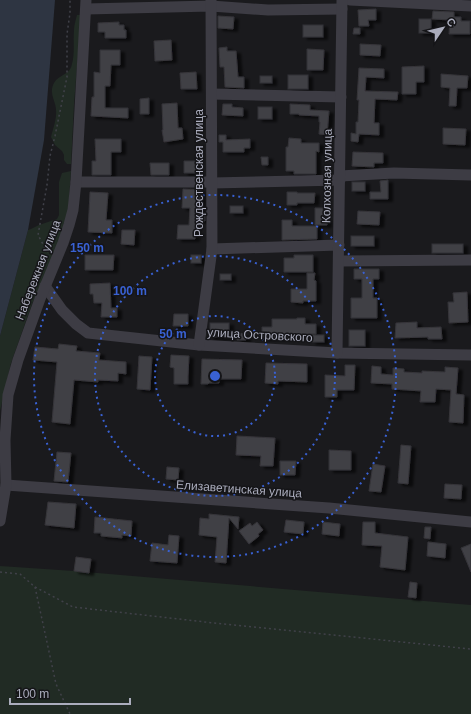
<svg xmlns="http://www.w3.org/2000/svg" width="471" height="714" viewBox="0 0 471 714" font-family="Helvetica,sans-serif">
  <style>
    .green { fill: #212b24 }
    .water { fill: #2e3542 }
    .building { fill: #3f3f45; stroke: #353439; filter: url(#shadow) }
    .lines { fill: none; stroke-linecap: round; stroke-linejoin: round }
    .path { stroke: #404149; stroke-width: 1.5; stroke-dasharray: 2 3; stroke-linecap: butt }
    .minor { stroke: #3d3c44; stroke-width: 11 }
    .ring { fill: none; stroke: #3961d3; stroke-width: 2; stroke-dasharray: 2 4 }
    .labels { text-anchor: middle; stroke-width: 3; stroke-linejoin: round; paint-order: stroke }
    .street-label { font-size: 12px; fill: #abadbd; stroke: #151518 }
    .centre { fill: #3961d3; stroke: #151518; stroke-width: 2 }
    .ring-label { font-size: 12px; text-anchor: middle; font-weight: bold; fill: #3961d3; stroke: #151518; stroke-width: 3; stroke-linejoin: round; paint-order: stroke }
  </style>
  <defs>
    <filter id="shadow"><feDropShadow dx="4.5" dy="2.5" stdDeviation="1" flood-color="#0009"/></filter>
  </defs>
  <rect width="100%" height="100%" fill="#1a1a1d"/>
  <g class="green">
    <path d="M77 15H81L74 104 71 164H67L64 160V155L62 151 55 145 51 137C53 129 57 118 56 110 56 103 51 96 52 89 55 73 69 78 72 64 75 53 73 41 74 30 74 25 76 19 77 15Z"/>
    <polygon points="71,171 68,215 60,241 32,304 11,363 0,411 0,336 28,230 31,229 39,225 57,219 59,215 59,182 62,173"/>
    <polygon points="0,566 74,571 471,605 471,714 0,714"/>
  </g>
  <polygon class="water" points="0,0 55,0 44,140 28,230 0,336"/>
  <g class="building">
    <polygon points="376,9 376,20 368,20 369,26 359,26 358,10"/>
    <polygon points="433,11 454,12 454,17 461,17 461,21 470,21 470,34 449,34 450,20 432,19"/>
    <polygon points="218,16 234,17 233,29 218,28"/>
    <rect x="419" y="19" width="12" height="14"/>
    <polygon points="119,22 119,25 124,25 124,30 126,30 126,38 105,38 105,32 98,32 98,23"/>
    <rect x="303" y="25" width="20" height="12"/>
    <polygon points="354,28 360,28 360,34 353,34"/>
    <polygon points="171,40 172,60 155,61 154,41"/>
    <polygon points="360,44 381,45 380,56 360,55"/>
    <polygon points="227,47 227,51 236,51 238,77 244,77 244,88 225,87 224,67 220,67 219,48"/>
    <polygon points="307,49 324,50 323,70 307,70"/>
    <polygon points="100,50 120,50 120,65 111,65 110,86 105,86 105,108 128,108 128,118 91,116 92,97 94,97 94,72 100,73"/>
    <polygon points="424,66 424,82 416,82 416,94 402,94 402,67"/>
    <polygon points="359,68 384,69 384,78 366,77 365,91 398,92 397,100 375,99 374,123 379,123 379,135 359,134 358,142 351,141 351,133 356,134 356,122 358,122 359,100 357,100"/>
    <polygon points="196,72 197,89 181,89 180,73"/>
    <polygon points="441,74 468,76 467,88 457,88 456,106 449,106 450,88 441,87"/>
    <rect x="288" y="75" width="20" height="14"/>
    <rect x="260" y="76" width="12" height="7"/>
    <polygon points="149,98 149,114 140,114 140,99"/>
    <polygon points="177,103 178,128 182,128 183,139 164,142 162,130 163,130 162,104"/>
    <polygon points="223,104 232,104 232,107 243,108 243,116 222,115"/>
    <polygon points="290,104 310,105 310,110 329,111 327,135 319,134 320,122 319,122 319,116 299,115 299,114 290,114"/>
    <rect x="258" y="107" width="14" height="12"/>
    <polygon points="443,128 466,129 465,145 443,144"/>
    <polygon points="219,135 226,135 226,140 250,139 250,148 244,148 244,152 223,152 223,142 219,142"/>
    <polygon points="289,138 301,139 301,143 319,143 319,152 316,151 316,174 294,174 294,171 286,171 286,147 288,147"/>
    <polygon points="95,139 121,139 121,152 111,152 111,175 92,175 92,161 96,161"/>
    <polygon points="353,152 383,153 383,163 374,163 374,167 352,166"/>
    <polygon points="261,157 268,157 268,165 262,165"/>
    <polygon points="184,161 195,161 195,165 197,165 197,173 184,173"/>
    <polygon points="150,163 169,163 169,175 151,175"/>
    <polygon points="388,180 388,199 370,199 370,192 381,192 380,181"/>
    <rect x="352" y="182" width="13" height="9"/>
    <polygon points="183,189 201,190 200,213 205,213 205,221 196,220 195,239 177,239 178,225 189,225 190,208 182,208"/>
    <polygon points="90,192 108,193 106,220 112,220 112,233 88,232"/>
    <polygon points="287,192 297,192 297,193 315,193 314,203 297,203 297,205 287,205"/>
    <rect x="230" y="206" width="13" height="7"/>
    <polygon points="315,208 323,208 323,218 327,218 327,225 315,225"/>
    <polygon points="358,211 380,212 379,225 357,224"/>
    <polygon points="282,220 292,220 292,226 317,226 317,239 282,240"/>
    <polygon points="122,230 135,230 134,245 121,244"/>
    <rect x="351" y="236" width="23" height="10"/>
    <rect x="432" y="244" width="31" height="9"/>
    <polygon points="85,255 114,255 113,270 85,270"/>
    <rect x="191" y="255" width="10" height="8"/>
    <polygon points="294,255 313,255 313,272 284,272 284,258 294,258"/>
    <polygon points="354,269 379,269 379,279 373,279 373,298 377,298 377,318 351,318 351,298 362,298 362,279 354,279"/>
    <polygon points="307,273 315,273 314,280 316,281 316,301 303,301 303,303 291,302 291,289 307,289"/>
    <rect x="220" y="274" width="11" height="6"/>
    <polygon points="110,283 111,308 117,308 117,317 101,317 102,303 94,303 93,294 90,294 90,284"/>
    <polygon points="467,292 468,322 449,323 448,302 454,302 453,293"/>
    <polygon points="174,314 188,314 188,326 173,326"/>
    <polygon points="297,318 305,318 305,324 316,324 316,334 289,334 289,338 262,338 262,327 272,327 272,319 297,319"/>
    <polygon points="417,322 417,328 441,327 442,339 428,339 428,337 395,338 396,323"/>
    <rect x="210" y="323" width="19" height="14"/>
    <rect x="349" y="330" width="16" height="16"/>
    <polygon points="238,333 246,334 246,340 237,340"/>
    <rect x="312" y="335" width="12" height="7"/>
    <polygon points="59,344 77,346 76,351 100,353 99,360 126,362 126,374 118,373 118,381 98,380 98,382 74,380 70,424 52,422 57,362 33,360 35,347 58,349"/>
    <polygon points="171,355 189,356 188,376 188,384 174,384 174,368 170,367"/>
    <polygon points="139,356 152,357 150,390 137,389"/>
    <polygon points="202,359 242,360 241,379 219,379 219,383 209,383 208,384 201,384"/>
    <polygon points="266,363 307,364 307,382 278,381 278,384 265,383"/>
    <polygon points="345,365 355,365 354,390 337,390 337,397 325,397 325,375 345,376"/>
    <polygon points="372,366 381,367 381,374 393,375 393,368 404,369 404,372 422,373 422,371 445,372 445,367 458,368 456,394 464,395 463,423 449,422 451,390 436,389 435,402 420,402 421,391 392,389 392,384 371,383"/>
    <polygon points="237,436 275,438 273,466 260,466 261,456 236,455"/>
    <polygon points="401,445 411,446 408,484 398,483"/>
    <polygon points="329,450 351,451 351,470 329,470"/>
    <polygon points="57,452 71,453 68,482 54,481"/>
    <polygon points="280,461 296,461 295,475 280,475"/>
    <polygon points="373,464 385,466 381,492 369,491"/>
    <polygon points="167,467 179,468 178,480 166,479"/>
    <polygon points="445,484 462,485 461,499 444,498"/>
    <polygon points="48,502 76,504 74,528 45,525"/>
    <polygon points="209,514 239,517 238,529 229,518 226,563 215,562 217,537 199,535 200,518 209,519"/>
    <polygon points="95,517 132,521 131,536 122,535 122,538 101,536 101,533 94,533"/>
    <polygon points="286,520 304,522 303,534 284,532"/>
    <polygon points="257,522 263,530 258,534 259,536 249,544 239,531 250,523 252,526"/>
    <polygon points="323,522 340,524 339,536 322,534"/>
    <polygon points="363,522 375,522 375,533 408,537 405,570 380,567 382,546 362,545"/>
    <polygon points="425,527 431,527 430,539 424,538"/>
    <polygon points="169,535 179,536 177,563 150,561 152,543 168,545"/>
    <polygon points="428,542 446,544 445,558 427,556"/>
    <polygon points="471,544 471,572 461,548"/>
    <polygon points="76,557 91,559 89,573 74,571"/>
    <polygon points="410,582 417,583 416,598 408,597"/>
  </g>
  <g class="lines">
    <g class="path">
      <polyline points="48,252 44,246 38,235 47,185 50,156 55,136 67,77 67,34 70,13 70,0"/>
      <polyline points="0,572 20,574 35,587 73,607 214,623 471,649"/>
      <polyline points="35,587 56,684 70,714"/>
    </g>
    <g class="minor">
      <polyline points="350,0 471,6"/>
      <polyline points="86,9 211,6 268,10 342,9"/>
      <polyline points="212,94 341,97"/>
      <polyline points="340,176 394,173 471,175"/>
      <polyline points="76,182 207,182 212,183 340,180"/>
      <polyline points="212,249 339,245"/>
      <polyline points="339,261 471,260"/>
      <polyline points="45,286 62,310 76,324 88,333 199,345 337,353 471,355"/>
      <polyline points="199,345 212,249 211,0"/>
      <polyline points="337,353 342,0"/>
      <polyline points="6,485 329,508 471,522"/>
      <polyline points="0,521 6,485 5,440 8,395 18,360 40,299 63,243 69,225 73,210 76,182 86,0"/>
    </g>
  </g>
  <g class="ring">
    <circle cx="215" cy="376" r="60"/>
    <circle cx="215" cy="376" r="120"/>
    <circle cx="215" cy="376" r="181"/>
  </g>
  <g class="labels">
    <g class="street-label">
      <text transform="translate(199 173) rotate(-90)" y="4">Рождественская улица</text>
      <text transform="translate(327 176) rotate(-89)" y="4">Колхозная улица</text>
      <text transform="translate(38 270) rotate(-69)" y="4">Набережная улица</text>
      <text transform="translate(260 335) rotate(3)" y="4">улица Островского</text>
      <text transform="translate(239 489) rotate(4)" y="4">Елизаветинская улица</text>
    </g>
  </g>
  <circle cx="215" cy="376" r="6" class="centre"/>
  <g class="ring-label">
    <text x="87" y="252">150 m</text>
    <text x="130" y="295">100 m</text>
    <text x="173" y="338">50 m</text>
  </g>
  <g transform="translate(443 28) rotate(55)" stroke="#151518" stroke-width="3" paint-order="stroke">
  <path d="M0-3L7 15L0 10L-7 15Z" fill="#abadbd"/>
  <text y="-6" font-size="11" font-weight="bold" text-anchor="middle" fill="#abadbd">С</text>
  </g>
  <path d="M10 698v6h120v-6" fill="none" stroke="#abadbd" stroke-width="2"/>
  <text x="16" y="698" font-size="12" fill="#abadbd" stroke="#151518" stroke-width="3" paint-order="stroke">100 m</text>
</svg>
